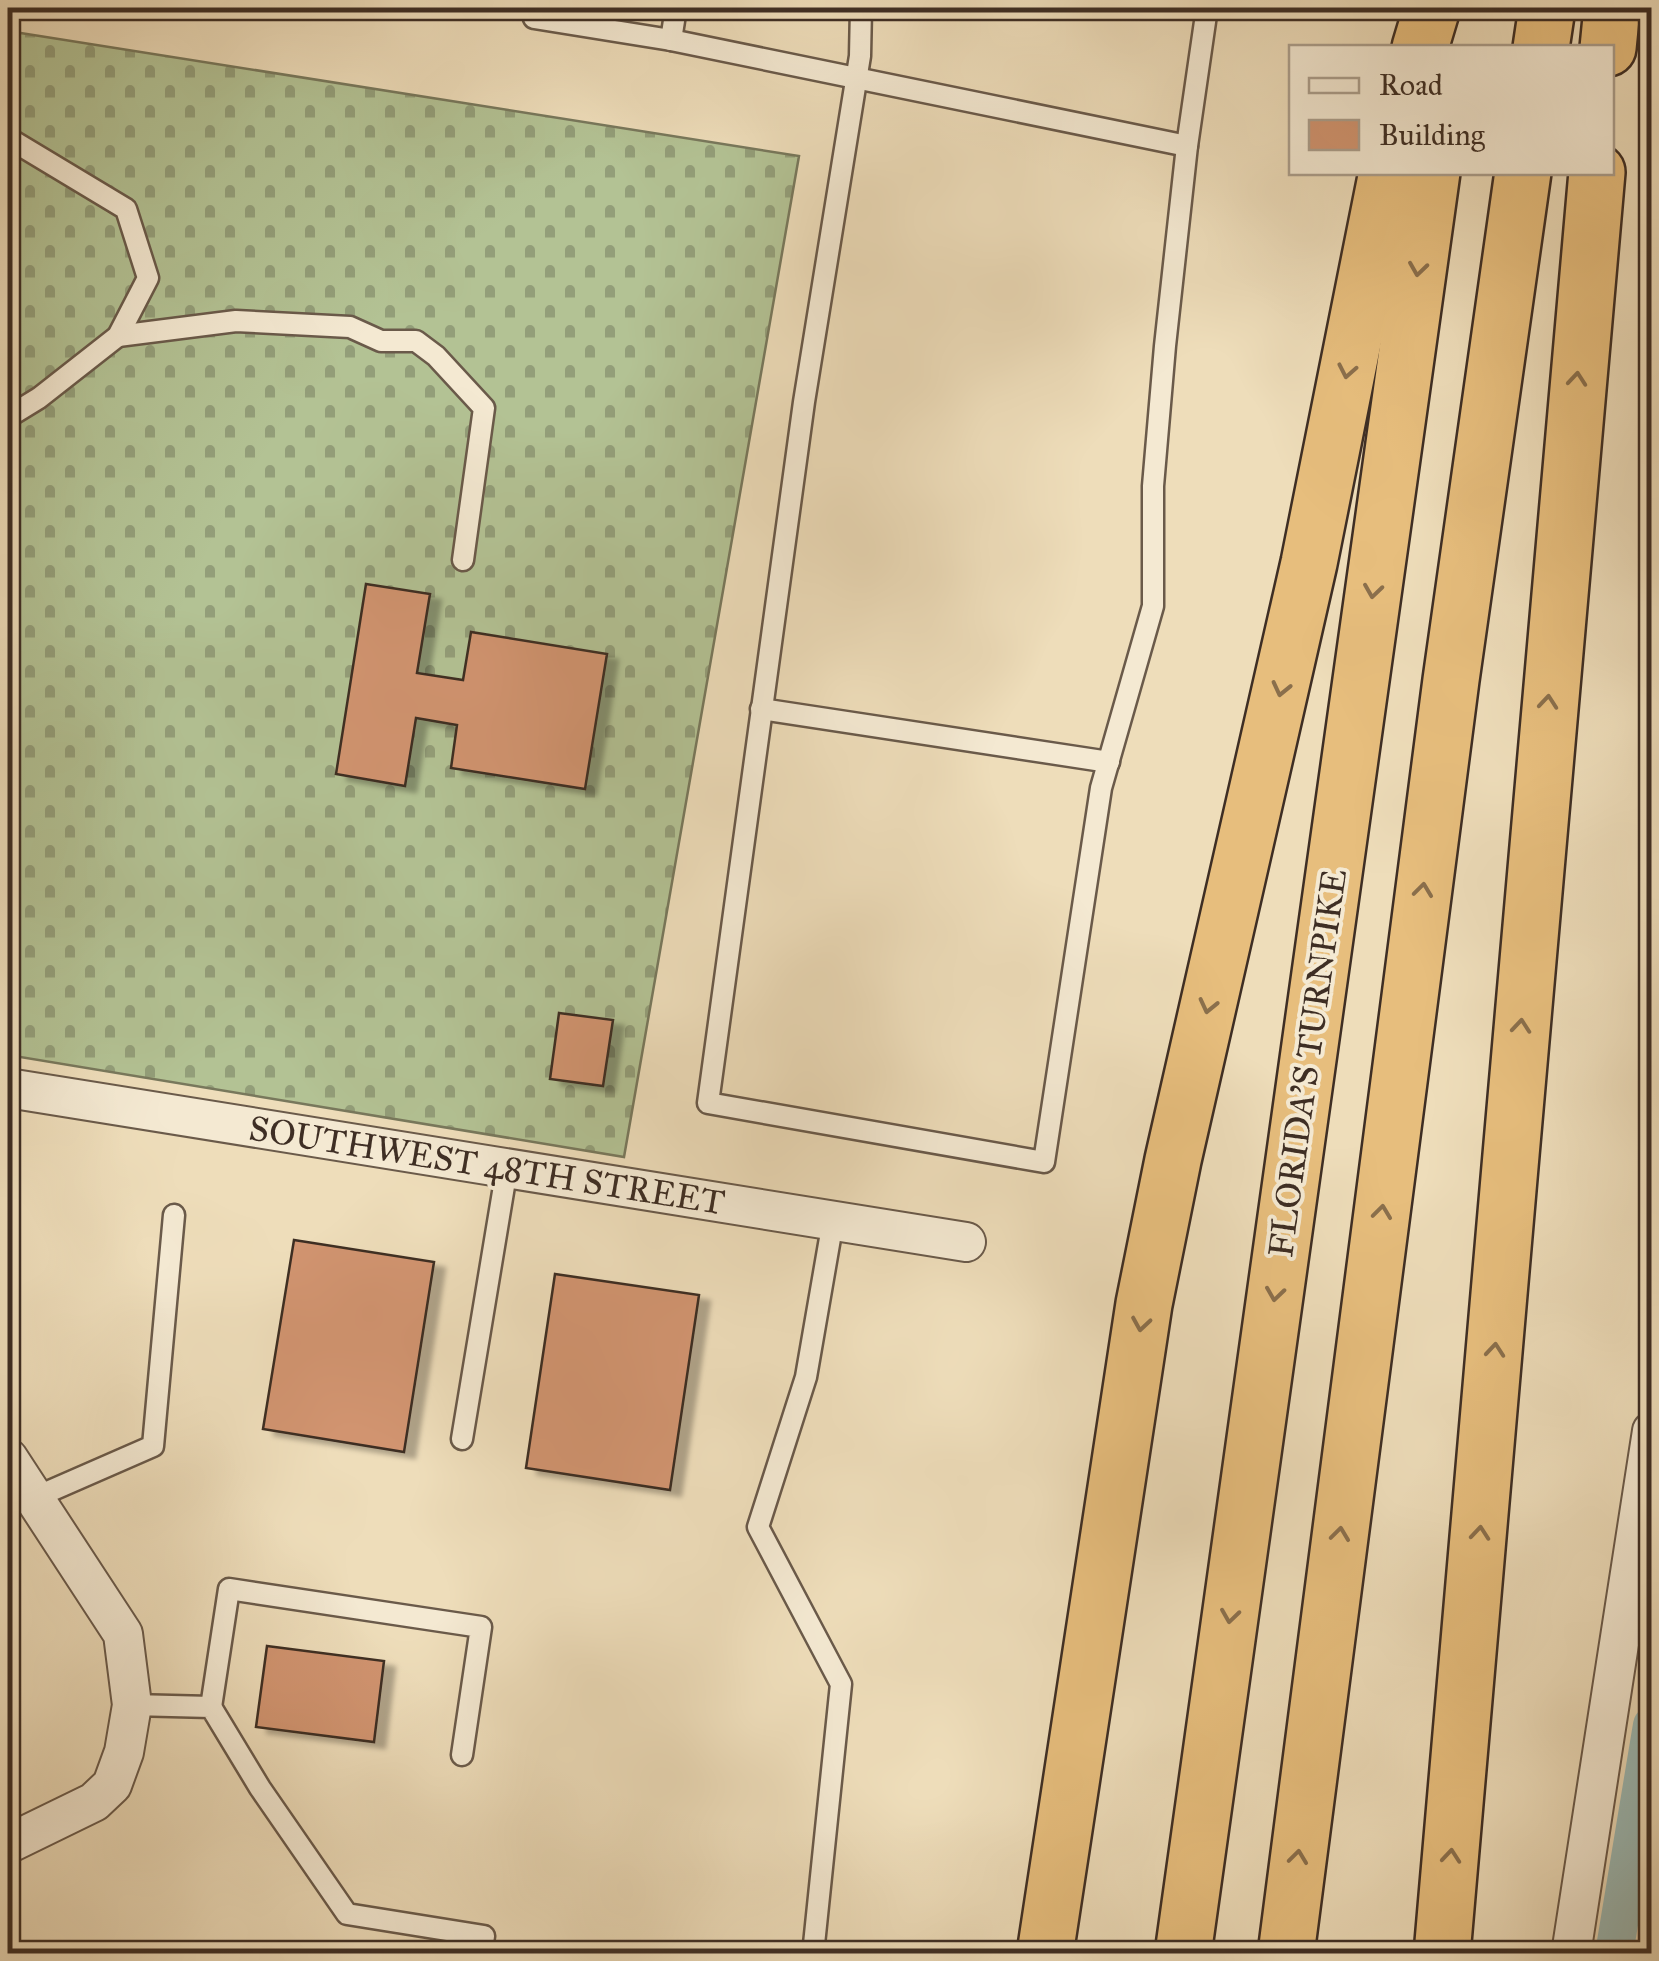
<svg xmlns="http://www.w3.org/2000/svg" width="1659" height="1961" viewBox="0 0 1659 1961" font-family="'IM FELL Great Primer',serif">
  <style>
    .cemetery { fill: url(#cemetery-stones); stroke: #78785c; stroke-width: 2.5 }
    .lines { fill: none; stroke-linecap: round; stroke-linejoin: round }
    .canal { stroke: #9bbab6; stroke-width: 38 }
    .building { fill: #d19470; stroke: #3e2e24; stroke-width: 2.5; filter: url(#shadow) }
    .lane-casing { stroke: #6a5a4a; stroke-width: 25 }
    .street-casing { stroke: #6a5a4a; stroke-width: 42 }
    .highway-casing { stroke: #3e2e24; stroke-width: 60 }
    .lane { stroke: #f4e9d2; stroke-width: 20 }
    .street { stroke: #f4e9d2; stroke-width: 38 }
    .highway { stroke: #e7be7d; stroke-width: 55 }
    .oneway { stroke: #8a6f4c }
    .labels { text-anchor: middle; stroke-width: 8; stroke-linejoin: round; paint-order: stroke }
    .street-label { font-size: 35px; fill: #3e2e24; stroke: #f4e9d2 }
  </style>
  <defs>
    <pattern id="cemetery-stones" width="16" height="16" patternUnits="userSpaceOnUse" patternTransform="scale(2.5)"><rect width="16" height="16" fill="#b3c294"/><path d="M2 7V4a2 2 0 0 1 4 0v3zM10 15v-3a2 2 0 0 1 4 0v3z" fill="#939e79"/></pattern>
    <filter id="shadow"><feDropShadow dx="11" dy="6" stdDeviation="2.5" flood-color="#0004"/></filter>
  </defs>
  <rect width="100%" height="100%" fill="#eeddba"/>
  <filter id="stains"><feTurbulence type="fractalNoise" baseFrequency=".002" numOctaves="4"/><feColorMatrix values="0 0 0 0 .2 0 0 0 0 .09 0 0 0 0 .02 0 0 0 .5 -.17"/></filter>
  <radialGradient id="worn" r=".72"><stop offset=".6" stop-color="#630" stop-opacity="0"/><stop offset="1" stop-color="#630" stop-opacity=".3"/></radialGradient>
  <polygon class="cemetery" points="8,31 799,156 624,1157 8,1055"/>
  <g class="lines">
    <polyline class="canal" points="1614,1954 1652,1725"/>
  </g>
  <g class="building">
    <polygon points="366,584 430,594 417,673 463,680 471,632 607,654 585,789 451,768 457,725 416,718 405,786 336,774"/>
    <polygon points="559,1013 613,1020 603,1086 550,1079"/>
    <polygon points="294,1240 434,1262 404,1452 263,1429"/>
    <polygon points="555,1274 699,1295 670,1490 526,1468"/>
    <polygon points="267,1646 384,1661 374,1742 256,1727"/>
  </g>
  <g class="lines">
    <defs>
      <g id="lane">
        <polyline points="536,8 534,18 671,40 1187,146"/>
        <polyline points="861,8 860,56 804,402 708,1103 1044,1162 1101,788 1153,606 1153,486 1165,346 1187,146 1207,8"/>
        <polyline points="671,40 676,8"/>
        <polyline points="8,138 126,209 148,278 118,336 39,398 8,417"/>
        <polyline points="118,336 236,321 350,327 381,341 416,341 436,356 484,408 463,560"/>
        <polyline points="761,709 1109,762"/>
        <polyline points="462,1439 507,1168"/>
        <polyline points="34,1498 153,1446 174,1215"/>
        <polyline points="132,1705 211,1707 260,1788 347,1914 484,1936 481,1954"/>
        <polyline points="211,1707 229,1589 481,1627 462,1755"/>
        <polyline points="813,1954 841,1684 758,1527 806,1377 833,1221"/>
      </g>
      <g id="street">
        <polyline points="8,1088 966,1242"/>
        <polyline points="8,1458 123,1634 132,1705 124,1752 112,1785 94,1802 8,1844"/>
        <polyline points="1571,1954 1652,1431"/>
      </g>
      <g id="highway">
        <polyline points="1420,48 1432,8"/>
        <polyline points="1541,48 1547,8"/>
        <polyline points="1608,48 1612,8"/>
        <polyline points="1045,1954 1144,1304 1173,1160 1309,563 1387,172"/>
        <polyline points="1183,1954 1432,172"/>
        <polyline points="1286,1954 1451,680 1523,172"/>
        <path d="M1442 1954C1496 1360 1541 766 1597 172"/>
      </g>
    </defs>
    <use href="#lane" class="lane-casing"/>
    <use href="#street" class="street-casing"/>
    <use href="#highway" class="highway-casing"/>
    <use href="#lane" class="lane"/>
    <use href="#street" class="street"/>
    <use href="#highway" class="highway"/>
  </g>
  <defs><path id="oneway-chevron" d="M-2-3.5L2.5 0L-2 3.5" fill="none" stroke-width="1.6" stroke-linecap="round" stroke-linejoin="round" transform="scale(2.5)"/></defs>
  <g class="oneway">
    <use href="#oneway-chevron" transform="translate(1418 269) rotate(98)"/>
    <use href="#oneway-chevron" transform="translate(1347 371) rotate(101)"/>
    <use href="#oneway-chevron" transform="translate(1577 379) rotate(-85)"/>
    <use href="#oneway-chevron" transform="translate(1373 591) rotate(98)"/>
    <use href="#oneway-chevron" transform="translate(1281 689) rotate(103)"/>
    <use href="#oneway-chevron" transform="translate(1548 702) rotate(-85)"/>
    <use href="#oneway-chevron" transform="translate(1423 890) rotate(-83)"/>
    <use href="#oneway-chevron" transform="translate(1208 1006) rotate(103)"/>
    <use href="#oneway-chevron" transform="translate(1521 1026) rotate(-85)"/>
    <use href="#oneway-chevron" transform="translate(1382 1212) rotate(-83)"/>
    <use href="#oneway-chevron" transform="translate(1275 1294) rotate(98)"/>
    <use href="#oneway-chevron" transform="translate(1141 1324) rotate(99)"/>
    <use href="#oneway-chevron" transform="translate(1495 1350) rotate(-85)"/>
    <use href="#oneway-chevron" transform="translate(1480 1533) rotate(-85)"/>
    <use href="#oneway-chevron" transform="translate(1340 1534) rotate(-83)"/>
    <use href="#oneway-chevron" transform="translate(1230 1616) rotate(98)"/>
    <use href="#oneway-chevron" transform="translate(1451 1856) rotate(-85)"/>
    <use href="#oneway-chevron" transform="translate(1298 1857) rotate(-83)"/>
  </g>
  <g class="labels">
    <g class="street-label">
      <text transform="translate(1307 1063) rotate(-82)" y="12">FLORIDA'S TURNPIKE</text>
      <text transform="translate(487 1165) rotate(9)" y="12">SOUTHWEST 48TH STREET</text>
    </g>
  </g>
  <rect width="1659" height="1961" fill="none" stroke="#eeddba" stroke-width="40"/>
  <rect x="10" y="10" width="1639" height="1941" fill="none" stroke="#3e2e24" stroke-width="5"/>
  <rect x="20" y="20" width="1619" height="1921" fill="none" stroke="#3e2e24" stroke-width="2.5"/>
  <rect x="1289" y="45" width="325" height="130" fill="#f4e9d2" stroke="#ab9e8c" stroke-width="2.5"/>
  <rect x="1309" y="78" width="50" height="15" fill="#f4e9d2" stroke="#ab9e8c" stroke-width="2.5"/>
  <text x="1379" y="95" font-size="30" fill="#3e2e24">Road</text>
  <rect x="1309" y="120" width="50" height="30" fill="#d19470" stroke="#ab9e8c" stroke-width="2.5"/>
  <text x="1379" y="145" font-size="30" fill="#3e2e24">Building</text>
  <rect width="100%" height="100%" filter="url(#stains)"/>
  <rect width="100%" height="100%" fill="url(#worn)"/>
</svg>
